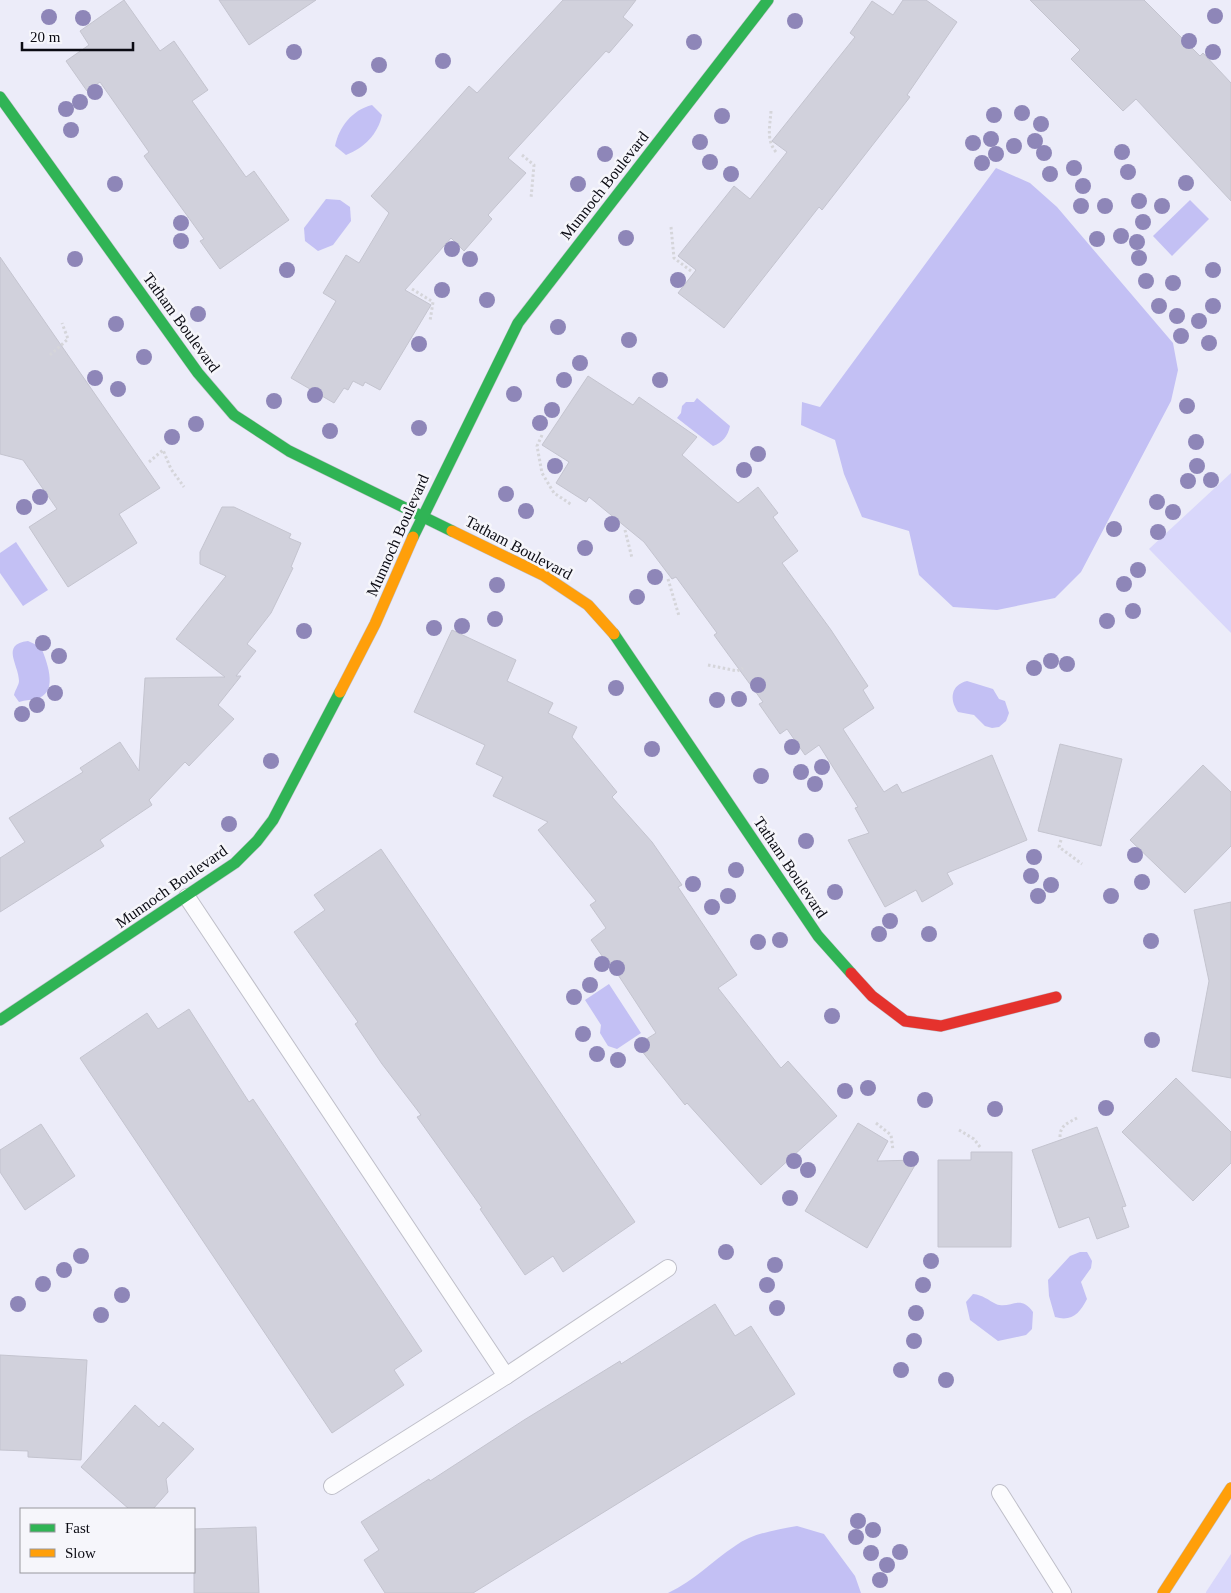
<svg xmlns="http://www.w3.org/2000/svg" width="1231" height="1593" viewBox="0 0 1231 1593" font-family="Georgia,serif">
  <style>
    .green { fill: #d9d7fb }
    .water { fill: #c3c0f4 }
    .building { fill: #d1d1dc; stroke: #c4c4cf }
    .lines { fill: none; stroke-linecap: round; stroke-linejoin: round }
    .lane-casing { stroke: #bfbfc9; stroke-width: 18 }
    .fast-casing { stroke: #bfbfc9; stroke-width: 12 }
    .slow-casing { stroke: #bfbfc9; stroke-width: 12 }
    .jam-casing { stroke: #bfbfc9; stroke-width: 12 }
    .path { stroke: #d5d5da; stroke-width: 3; stroke-dasharray: 2.5 2.5; stroke-linecap: butt }
    .lane { stroke: #fcfcfe; stroke-width: 16 }
    .fast { stroke: #30b455; stroke-width: 11 }
    .slow { stroke: #ff9f0a; stroke-width: 11 }
    .jam { stroke: #e5322d; stroke-width: 11 }
    .tree { fill: #8e86b8 }
    .labels { text-anchor: middle; stroke-width: 5; stroke-linejoin: round; paint-order: stroke }
    .street-label { font-size: 16px; fill: #0b0b13; stroke: #f6f6fb }
  </style>
  <rect width="100%" height="100%" fill="#ececf9"/>
  <g class="green">
    <polygon points="1231,473 1231,633 1149,549"/>
    <polygon points="1231,1554 1231,1593 1206,1593 1206,1592"/>
  </g>
  <g class="water">
    <path d="M372 105 382 115C378 134 364 148 346 155L335 146C339 127 352 110 372 105Z"/>
    <polygon points="996,168 1030,183 1057,207 1173,343 1178,370 1171,401 1081,572 1055,598 997,610 953,607 919,575 909,531 862,517 844,474 835,440 801,425 802,402 820,407"/>
    <polygon points="326,199 340,200 350,207 351,221 333,245 318,251 305,241 304,228"/>
    <polygon points="1190,200 1209,219 1172,256 1153,236"/>
    <path d="M697 398 730 426C728 436 722 443 713 446L677 418 681 413 682 406 686 402H694Z"/>
    <polygon points="16,542 48,590 23,606 0,573 0,553"/>
    <path d="M28 641 41 647C46 660 59 690 39 698 33 700 25 700 19 702L14 695C15 690 19 685 19 681 19 665 0 644 28 641Z"/>
    <path d="M967 681 993 689 999 699 1005 701 1009 713 1006 721 999 727 992 728 985 726 974 715 958 712C949 699 951 685 967 681Z"/>
    <polygon points="609,984 641,1033 617,1049 608,1046 600,1033 601,1025 585,1000"/>
    <path d="M1080 1252H1087L1092 1261 1091 1268 1081 1282 1087 1299C1080 1313 1072 1322 1055 1317L1049 1296 1048 1280 1070 1256Z"/>
    <path d="M973 1294C983 1295 988 1300 996 1304 1010 1310 1020 1293 1033 1312L1032 1329 1026 1335 998 1341 970 1320 966 1302Z"/>
    <path d="M797 1526 824 1534 855 1576 861 1593H668C695 1580 711 1562 735 1546 753 1533 776 1530 797 1526Z"/>
  </g>
  <g class="building">
    <polygon points="124,0 160,51 174,41 208,90 192,101 246,177 254,171 289,220 220,269 200,241 204,239 144,156 149,152 100,82 87,91 66,61 89,45 80,31"/>
    <polygon points="219,0 316,0 249,45"/>
    <polygon points="563,0 636,0 623,17 633,25 609,53 606,51 508,158 526,173 488,215 492,219 464,251 451,238 405,290 431,305 380,390 365,382 363,386 353,381 348,390 344,388 334,403 291,378 336,301 323,293 346,255 359,263 389,213 371,196 469,86 477,93"/>
    <polygon points="903,0 926,0 957,22 907,95 910,97 822,210 819,207 724,328 678,293 696,270 678,256 734,186 750,199 787,152 772,141 855,37 850,33 872,1 893,15"/>
    <polygon points="1030,0 1144,0 1200,56 1203,53 1231,83 1231,201 1136,99 1123,111 1071,59 1080,50"/>
    <polygon points="0,257 160,488 119,514 137,543 68,587 29,527 57,509 23,460 0,454"/>
    <polygon points="588,376 633,405 639,397 697,437 682,455 738,503 758,487 778,513 773,517 798,551 782,563 831,630 868,686 863,690 874,708 843,729 884,792 897,784 902,793 992,755 1027,840 947,873 953,884 922,902 916,890 885,907 848,840 869,833 855,808 858,807 819,745 805,755 787,729 780,734 759,704 763,702 714,635 717,633 676,577 672,579 644,542 589,497 586,502 556,483 569,462 542,445"/>
    <polygon points="222,507 234,507 291,534 289,538 301,543 291,567 293,568 271,613 247,644 256,651 236,676 241,676 218,705 234,719 189,766 185,762 149,800 152,805 100,840 104,846 0,912 0,858 25,842 9,818 83,772 80,768 120,742 139,771 145,678 225,677 176,639 226,576 200,564 200,552"/>
    <polygon points="452,630 516,660 507,681 553,703 548,713 577,727 572,737 617,792 612,797 652,842 682,885 678,887 737,975 718,988 781,1068 788,1061 837,1116 761,1185 687,1103 685,1105 637,1045 656,1033 609,961 607,963 591,940 606,928 590,905 596,901 538,830 548,822 493,796 503,777 476,764 485,745 414,712"/>
    <polygon points="1060,744 1122,759 1101,846 1038,831"/>
    <polygon points="1203,765 1231,792 1231,846 1185,893 1130,840"/>
    <polygon points="381,849 635,1222 563,1272 553,1256 525,1275 480,1209 482,1208 417,1117 421,1115 382,1064 355,1024 358,1022 294,932 325,910 314,895"/>
    <polygon points="1231,902 1231,1078 1192,1071 1209,981 1194,910"/>
    <polygon points="189,1009 249,1102 253,1099 422,1351 394,1370 404,1385 332,1433 80,1058 147,1013 158,1029"/>
    <polygon points="1176,1078 1231,1132 1231,1163 1193,1201 1122,1132"/>
    <polygon points="858,1123 888,1141 877,1161 918,1160 867,1248 805,1211"/>
    <polygon points="41,1124 75,1176 25,1210 0,1172 0,1150"/>
    <polygon points="1097,1127 1126,1206 1122,1207 1129,1227 1097,1239 1089,1217 1059,1228 1032,1150"/>
    <polygon points="971,1152 1012,1152 1011,1247 938,1247 938,1160 971,1160"/>
    <polygon points="715,1304 735,1336 751,1326 795,1394 473,1593 385,1593 364,1560 379,1550 361,1522 429,1479 430,1481 524,1420 620,1361 621,1364"/>
    <polygon points="0,1355 87,1360 81,1460 28,1457 28,1451 0,1450"/>
    <polygon points="135,1405 159,1427 163,1422 194,1449 166,1479 168,1492 153,1509 129,1509 81,1467"/>
    <polygon points="256,1527 259,1593 194,1593 194,1529"/>
  </g>
  <g class="lines">
    <defs>
      <g id="lane">
        <polyline points="187,897 506,1376"/>
        <polyline points="332,1486 506,1376 668,1268"/>
        <polyline points="1000,1493 1063,1593"/>
      </g>
      <g id="fast">
        <polyline points="0,97 198,373 234,415 289,451 452,531"/>
        <polyline points="413,537 518,323 768,0"/>
        <polyline points="614,634 818,936 851,973"/>
        <polyline points="0,1020 235,863 257,841 273,820 340,692"/>
      </g>
      <g id="slow">
        <polyline points="452,531 543,575 588,605 614,634"/>
        <polyline points="340,692 375,624 413,537"/>
        <polyline points="1163,1593 1231,1488"/>
      </g>
      <polyline id="jam" points="851,973 872,996 905,1021 941,1026 1056,997"/>
    </defs>
    <use href="#lane" class="lane-casing"/>
    <use href="#fast" class="fast-casing"/>
    <use href="#slow" class="slow-casing"/>
    <use href="#jam" class="jam-casing"/>
    <g class="path">
      <path d="M771 111C770 126 766 140 776 152"/>
      <polyline points="522,155 534,165 531,198"/>
      <polyline points="671,227 674,258 691,271"/>
      <polyline points="412,289 433,302 430,321"/>
      <polyline points="50,355 68,339 62,323"/>
      <polyline points="542,435 537,446 542,473 554,493 572,505"/>
      <polyline points="149,462 163,450 171,469 184,487"/>
      <polyline points="625,530 632,558"/>
      <polyline points="668,579 679,616"/>
      <polyline points="708,665 737,671 743,668"/>
      <polyline points="1061,840 1059,847 1082,864"/>
      <polyline points="876,1123 891,1135 893,1150"/>
      <polyline points="959,1130 974,1139 980,1147"/>
      <path d="M1060 1137C1060 1125 1068 1123 1077 1118"/>
    </g>
    <use href="#lane" class="lane"/>
    <use href="#fast" class="fast"/>
    <use href="#slow" class="slow"/>
    <use href="#jam" class="jam"/>
  </g>
  <g class="tree">
    <circle cx="1215" cy="16" r="8"/>
    <circle cx="49" cy="17" r="8"/>
    <circle cx="83" cy="18" r="8"/>
    <circle cx="795" cy="21" r="8"/>
    <circle cx="1189" cy="41" r="8"/>
    <circle cx="694" cy="42" r="8"/>
    <circle cx="294" cy="52" r="8"/>
    <circle cx="1213" cy="52" r="8"/>
    <circle cx="443" cy="61" r="8"/>
    <circle cx="379" cy="65" r="8"/>
    <circle cx="359" cy="89" r="8"/>
    <circle cx="95" cy="92" r="8"/>
    <circle cx="80" cy="102" r="8"/>
    <circle cx="66" cy="109" r="8"/>
    <circle cx="1022" cy="113" r="8"/>
    <circle cx="994" cy="115" r="8"/>
    <circle cx="722" cy="116" r="8"/>
    <circle cx="1041" cy="124" r="8"/>
    <circle cx="71" cy="130" r="8"/>
    <circle cx="991" cy="139" r="8"/>
    <circle cx="1035" cy="141" r="8"/>
    <circle cx="700" cy="142" r="8"/>
    <circle cx="973" cy="143" r="8"/>
    <circle cx="1014" cy="146" r="8"/>
    <circle cx="1122" cy="152" r="8"/>
    <circle cx="1044" cy="153" r="8"/>
    <circle cx="605" cy="154" r="8"/>
    <circle cx="996" cy="154" r="8"/>
    <circle cx="710" cy="162" r="8"/>
    <circle cx="982" cy="163" r="8"/>
    <circle cx="1074" cy="168" r="8"/>
    <circle cx="1128" cy="172" r="8"/>
    <circle cx="731" cy="174" r="8"/>
    <circle cx="1050" cy="174" r="8"/>
    <circle cx="1186" cy="183" r="8"/>
    <circle cx="115" cy="184" r="8"/>
    <circle cx="578" cy="184" r="8"/>
    <circle cx="1083" cy="186" r="8"/>
    <circle cx="1139" cy="201" r="8"/>
    <circle cx="1081" cy="206" r="8"/>
    <circle cx="1105" cy="206" r="8"/>
    <circle cx="1162" cy="206" r="8"/>
    <circle cx="1143" cy="222" r="8"/>
    <circle cx="181" cy="223" r="8"/>
    <circle cx="1121" cy="236" r="8"/>
    <circle cx="626" cy="238" r="8"/>
    <circle cx="1097" cy="239" r="8"/>
    <circle cx="181" cy="241" r="8"/>
    <circle cx="1137" cy="242" r="8"/>
    <circle cx="452" cy="249" r="8"/>
    <circle cx="1139" cy="258" r="8"/>
    <circle cx="75" cy="259" r="8"/>
    <circle cx="470" cy="259" r="8"/>
    <circle cx="287" cy="270" r="8"/>
    <circle cx="1213" cy="270" r="8"/>
    <circle cx="678" cy="280" r="8"/>
    <circle cx="1146" cy="281" r="8"/>
    <circle cx="1173" cy="283" r="8"/>
    <circle cx="442" cy="290" r="8"/>
    <circle cx="487" cy="300" r="8"/>
    <circle cx="1159" cy="306" r="8"/>
    <circle cx="1213" cy="306" r="8"/>
    <circle cx="198" cy="314" r="8"/>
    <circle cx="1177" cy="316" r="8"/>
    <circle cx="1199" cy="321" r="8"/>
    <circle cx="116" cy="324" r="8"/>
    <circle cx="558" cy="327" r="8"/>
    <circle cx="1181" cy="336" r="8"/>
    <circle cx="629" cy="340" r="8"/>
    <circle cx="1209" cy="343" r="8"/>
    <circle cx="419" cy="344" r="8"/>
    <circle cx="144" cy="357" r="8"/>
    <circle cx="580" cy="363" r="8"/>
    <circle cx="95" cy="378" r="8"/>
    <circle cx="564" cy="380" r="8"/>
    <circle cx="660" cy="380" r="8"/>
    <circle cx="118" cy="389" r="8"/>
    <circle cx="514" cy="394" r="8"/>
    <circle cx="315" cy="395" r="8"/>
    <circle cx="274" cy="401" r="8"/>
    <circle cx="1187" cy="406" r="8"/>
    <circle cx="552" cy="410" r="8"/>
    <circle cx="540" cy="423" r="8"/>
    <circle cx="196" cy="424" r="8"/>
    <circle cx="419" cy="428" r="8"/>
    <circle cx="330" cy="431" r="8"/>
    <circle cx="172" cy="437" r="8"/>
    <circle cx="1196" cy="442" r="8"/>
    <circle cx="758" cy="454" r="8"/>
    <circle cx="555" cy="466" r="8"/>
    <circle cx="1197" cy="466" r="8"/>
    <circle cx="744" cy="470" r="8"/>
    <circle cx="1211" cy="480" r="8"/>
    <circle cx="1188" cy="481" r="8"/>
    <circle cx="506" cy="494" r="8"/>
    <circle cx="40" cy="497" r="8"/>
    <circle cx="1157" cy="502" r="8"/>
    <circle cx="24" cy="507" r="8"/>
    <circle cx="526" cy="511" r="8"/>
    <circle cx="1173" cy="512" r="8"/>
    <circle cx="612" cy="524" r="8"/>
    <circle cx="1114" cy="529" r="8"/>
    <circle cx="1158" cy="532" r="8"/>
    <circle cx="585" cy="548" r="8"/>
    <circle cx="1138" cy="570" r="8"/>
    <circle cx="655" cy="577" r="8"/>
    <circle cx="1124" cy="584" r="8"/>
    <circle cx="497" cy="585" r="8"/>
    <circle cx="637" cy="597" r="8"/>
    <circle cx="1133" cy="611" r="8"/>
    <circle cx="495" cy="619" r="8"/>
    <circle cx="1107" cy="621" r="8"/>
    <circle cx="462" cy="626" r="8"/>
    <circle cx="434" cy="628" r="8"/>
    <circle cx="304" cy="631" r="8"/>
    <circle cx="43" cy="643" r="8"/>
    <circle cx="59" cy="656" r="8"/>
    <circle cx="1051" cy="661" r="8"/>
    <circle cx="1067" cy="664" r="8"/>
    <circle cx="1034" cy="668" r="8"/>
    <circle cx="758" cy="685" r="8"/>
    <circle cx="616" cy="688" r="8"/>
    <circle cx="55" cy="693" r="8"/>
    <circle cx="739" cy="699" r="8"/>
    <circle cx="717" cy="700" r="8"/>
    <circle cx="37" cy="705" r="8"/>
    <circle cx="22" cy="714" r="8"/>
    <circle cx="792" cy="747" r="8"/>
    <circle cx="652" cy="749" r="8"/>
    <circle cx="271" cy="761" r="8"/>
    <circle cx="822" cy="767" r="8"/>
    <circle cx="801" cy="772" r="8"/>
    <circle cx="761" cy="776" r="8"/>
    <circle cx="815" cy="784" r="8"/>
    <circle cx="229" cy="824" r="8"/>
    <circle cx="806" cy="841" r="8"/>
    <circle cx="1135" cy="855" r="8"/>
    <circle cx="1034" cy="857" r="8"/>
    <circle cx="736" cy="870" r="8"/>
    <circle cx="1031" cy="876" r="8"/>
    <circle cx="1142" cy="882" r="8"/>
    <circle cx="693" cy="884" r="8"/>
    <circle cx="1051" cy="885" r="8"/>
    <circle cx="835" cy="892" r="8"/>
    <circle cx="728" cy="896" r="8"/>
    <circle cx="1038" cy="896" r="8"/>
    <circle cx="1111" cy="896" r="8"/>
    <circle cx="712" cy="907" r="8"/>
    <circle cx="890" cy="921" r="8"/>
    <circle cx="879" cy="934" r="8"/>
    <circle cx="929" cy="934" r="8"/>
    <circle cx="780" cy="940" r="8"/>
    <circle cx="1151" cy="941" r="8"/>
    <circle cx="758" cy="942" r="8"/>
    <circle cx="602" cy="964" r="8"/>
    <circle cx="617" cy="968" r="8"/>
    <circle cx="590" cy="985" r="8"/>
    <circle cx="574" cy="997" r="8"/>
    <circle cx="832" cy="1016" r="8"/>
    <circle cx="583" cy="1034" r="8"/>
    <circle cx="1152" cy="1040" r="8"/>
    <circle cx="642" cy="1045" r="8"/>
    <circle cx="597" cy="1054" r="8"/>
    <circle cx="618" cy="1060" r="8"/>
    <circle cx="868" cy="1088" r="8"/>
    <circle cx="845" cy="1091" r="8"/>
    <circle cx="925" cy="1100" r="8"/>
    <circle cx="1106" cy="1108" r="8"/>
    <circle cx="995" cy="1109" r="8"/>
    <circle cx="911" cy="1159" r="8"/>
    <circle cx="794" cy="1161" r="8"/>
    <circle cx="808" cy="1170" r="8"/>
    <circle cx="790" cy="1198" r="8"/>
    <circle cx="726" cy="1252" r="8"/>
    <circle cx="81" cy="1256" r="8"/>
    <circle cx="931" cy="1261" r="8"/>
    <circle cx="775" cy="1265" r="8"/>
    <circle cx="64" cy="1270" r="8"/>
    <circle cx="43" cy="1284" r="8"/>
    <circle cx="767" cy="1285" r="8"/>
    <circle cx="923" cy="1285" r="8"/>
    <circle cx="122" cy="1295" r="8"/>
    <circle cx="18" cy="1304" r="8"/>
    <circle cx="777" cy="1308" r="8"/>
    <circle cx="916" cy="1313" r="8"/>
    <circle cx="101" cy="1315" r="8"/>
    <circle cx="914" cy="1341" r="8"/>
    <circle cx="901" cy="1370" r="8"/>
    <circle cx="946" cy="1380" r="8"/>
    <circle cx="858" cy="1521" r="8"/>
    <circle cx="873" cy="1530" r="8"/>
    <circle cx="856" cy="1537" r="8"/>
    <circle cx="900" cy="1552" r="8"/>
    <circle cx="871" cy="1553" r="8"/>
    <circle cx="887" cy="1565" r="8"/>
    <circle cx="880" cy="1580" r="8"/>
  </g>
  <g class="labels">
    <g class="street-label">
      <text transform="translate(604 185) rotate(-52)" y="6">Munnoch Boulevard</text>
      <text transform="translate(182 322) rotate(54)" y="6">Tatham Boulevard</text>
      <text transform="translate(397 535) rotate(-66)" y="6">Munnoch Boulevard</text>
      <text transform="translate(519 547) rotate(28)" y="6">Tatham Boulevard</text>
      <text transform="translate(791 867) rotate(56)" y="6">Tatham Boulevard</text>
      <text transform="translate(171 886) rotate(-35)" y="6">Munnoch Boulevard</text>
    </g>
  </g>
  <rect x="20" y="1508" width="175" height="65" fill="#f6f6fb" stroke="#98989e"/>
  <rect x="30" y="1524" width="25" height="8" fill="#30b455" stroke="#98989e"/>
  <text x="65" y="1533" font-size="15" fill="#0b0b13">Fast</text>
  <rect x="30" y="1549" width="25" height="8" fill="#ff9f0a" stroke="#98989e"/>
  <text x="65" y="1558" font-size="15" fill="#0b0b13">Slow</text>
  <path d="M22 42v8h111v-8" fill="none" stroke="#0b0b13" stroke-width="2.5"/>
  <text x="30" y="42" font-size="15" fill="#0b0b13" stroke="#f6f6fb" stroke-width="4" paint-order="stroke">20 m</text>
</svg>
